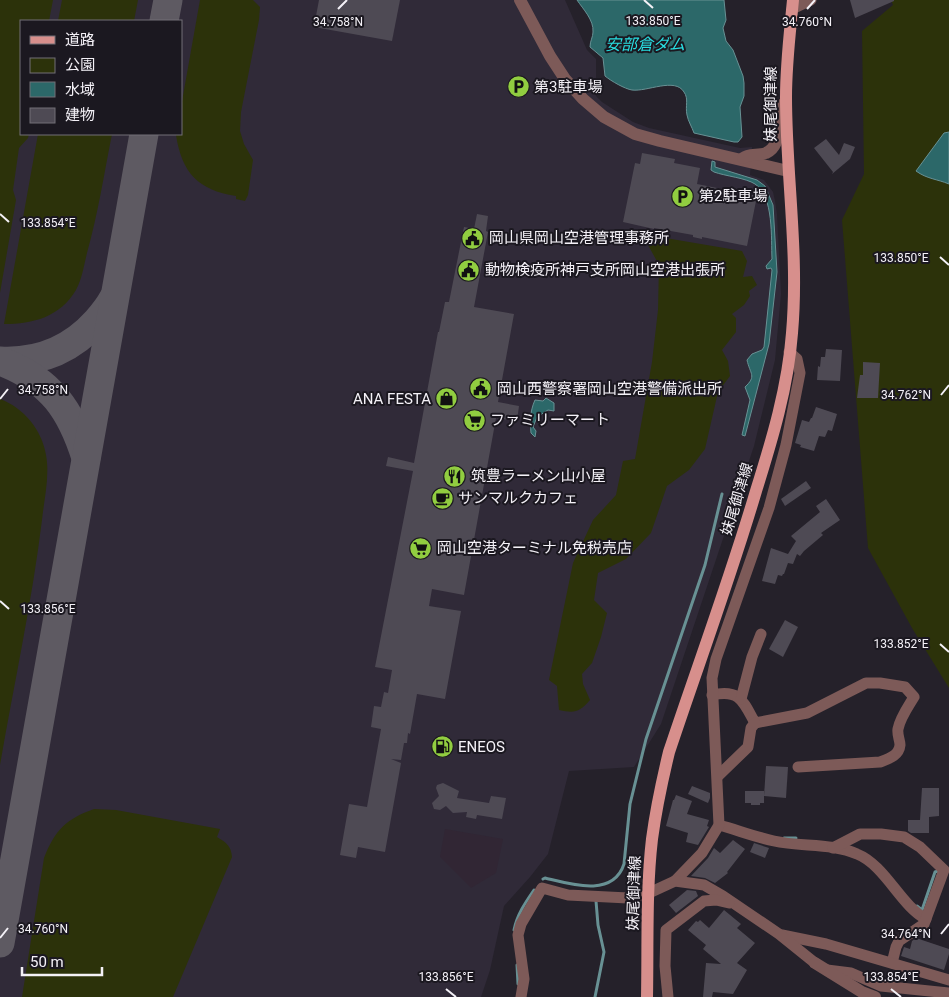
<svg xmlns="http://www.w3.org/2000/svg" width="949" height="997" viewBox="0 0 949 997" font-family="Roboto,'Noto Sans JP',sans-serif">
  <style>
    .built { fill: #302a38; fill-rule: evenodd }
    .industrial { fill: #312634 }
    .green { fill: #2c320a }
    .water { fill: #2c6869; stroke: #689194 }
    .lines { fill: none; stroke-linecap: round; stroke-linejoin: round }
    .stream { stroke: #689194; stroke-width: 3 }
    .taxiway { stroke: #5e5a62; stroke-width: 29 }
    .building { fill: #4e4a54 }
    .minor { stroke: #7d5a58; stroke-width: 11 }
    .tertiary { stroke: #7d5a58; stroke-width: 12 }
    .primary { stroke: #d78f8c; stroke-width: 12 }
    .ticks { fill: none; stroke: #f4f1f7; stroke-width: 2 }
    .labels { text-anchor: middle; stroke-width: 4; stroke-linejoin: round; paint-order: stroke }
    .poi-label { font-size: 15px; fill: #f4f1f7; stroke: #1b1820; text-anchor: start }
    .street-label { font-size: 15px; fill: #f4f1f7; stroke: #1b1820 }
    .water-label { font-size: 16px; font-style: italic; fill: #28dee1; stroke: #1b1820 }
    .ticks-label { font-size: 12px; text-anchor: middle; fill: #f4f1f7; stroke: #1b1820; stroke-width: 4; stroke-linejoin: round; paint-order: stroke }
  </style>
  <rect width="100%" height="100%" fill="#25212a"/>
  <path class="built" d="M0 0H565L587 50 596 59V96L602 102 633 122 649 128 740 148 752 147 750 175 764 180 773 192 775 201 777 214 781 294 775 360 754 446 661 724 634 767 569 771 548 854 530 877 504 906 490 970 481 997H0ZM21 21H181V134H21Z"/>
  <polygon class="industrial" points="445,829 503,839 496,873 471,888 440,857"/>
  <g class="green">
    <polygon points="0,0 53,0 49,21 21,21 21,134 29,134 28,138 19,148 13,190 16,200 0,293"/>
    <polygon points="62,0 138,0 134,21 58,21"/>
    <path d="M200 0H253L260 7 259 20 241 112 240 131 244 144 253 160 248 195 245 201 236 199V196C198 190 182 173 176 135L181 134V107Z"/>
    <polygon points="891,0 949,0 949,132 944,133 930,179 937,179 949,184 949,688 912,628 868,548 842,220 864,174 862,31 893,5"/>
    <path d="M38 134H112C104 174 98 214 87 253 84 265 82 279 76 290 60 317 33 324 4 324Z"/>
    <path d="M642 234 742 251 747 261 743 277 752 276 757 285 749 291 750 296 744 305 732 314 736 318V332L722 350 728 361 730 376 718 392 705 449 689 470 667 486 651 533 626 559 598 573 594 600 607 613 601 637 592 663 582 674 583 684 590 700C579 713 574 713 559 710L557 686 549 680 573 563 593 520 616 495 623 461 635 459 652 362 658 310 659 265Z"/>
    <path d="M0 399C24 408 42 430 46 455 50 476 44 500 42 520 32 602 14 684 0 765Z"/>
    <path d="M94 809 116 810 220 829 217 837C227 843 231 846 232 857L173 997H22L44 858C55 830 66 819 94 809Z"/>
  </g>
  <g class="water">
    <path d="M577 0H724L726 20 723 28 726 41 733 50 743 76 744 83V96L740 107 742 137 738 142H734L694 133C692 127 688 121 687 115 685 106 689 99 684 92 675 77 647 92 632 90 625 89 611 81 605 76L603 58 590 47C590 41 593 37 593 32 594 20 583 9 577 0Z"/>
    <path d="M949 132V184C937 179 927 179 916 171L944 133Z"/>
    <path d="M712 161 715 162V167L757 180 765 186 773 205 777 272 769 344 745 436 742 435 750 400 745 387C757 376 750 374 747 360L752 354 762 350 764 347 772 270 771 268 767 269 766 266 772 259C771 239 774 196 755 184 746 178 725 176 714 172L711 170Z"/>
    <path d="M546 398 554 403V411L548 410 537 417 533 427 536 431 535 437 531 433C530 421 530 411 535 400L543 401Z"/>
  </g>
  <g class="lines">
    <g class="stream">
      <polyline points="784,838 796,838"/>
      <path d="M543 879 545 878C570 884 613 898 624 864L630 804 646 739 705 565 722 494"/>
      <polyline points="917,906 922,910 935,872 938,871"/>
      <path d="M514 930C517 915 525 903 534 890"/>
      <polyline points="517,965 518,984"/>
      <polyline points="595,997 604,952 598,925 596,901"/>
    </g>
    <g class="taxiway">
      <polyline points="164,21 168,0"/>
      <path d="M0 361C38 363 71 350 97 321 103 314 109 307 113 299"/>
      <path d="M3 362C51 381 71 410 86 458"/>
      <polyline points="0,943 144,134"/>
    </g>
  </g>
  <g class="building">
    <polygon points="319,0 400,0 392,41 314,27"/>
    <polygon points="850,0 894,0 894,1 855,18"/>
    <polygon points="826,139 839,155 844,143 855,147 850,159 832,174 833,172 814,148"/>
    <polygon points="642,153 675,159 674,163 700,168 697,184 757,196 747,246 702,237 702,239 693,237 693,235 654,228 654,229 623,222 635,163 640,164"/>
    <polygon points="477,214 488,216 486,231 488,232 474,307 514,314 498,402 519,406 517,421 496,418 464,595 432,589 429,606 461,611 445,699 417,694 410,734 408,733 407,743 404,743 401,760 391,759 401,763 385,852 358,847 356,858 340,855 349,804 367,807 381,729 371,727 374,706 381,707 384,692 388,693 392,670 375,667 413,471 386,466 388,457 414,463 438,332 439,332 445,302 449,302 464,227 474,229"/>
    <polygon points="826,349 842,350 840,381 817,380 818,366 820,367 821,357 825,357"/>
    <polygon points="863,362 880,363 878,398 857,398 860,375 863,375"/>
    <polygon points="816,407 837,414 832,431 828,430 825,437 819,436 814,451 800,447 801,445 795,443 802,420 809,422 811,418 812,418"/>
    <polygon points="806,481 811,488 785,506 781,499"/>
    <polygon points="826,499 840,520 821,533 823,535 804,551 800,556 797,554 793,564 788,563 784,574 783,574 782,576 778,575 775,584 762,581 771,548 788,554 796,541 791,536 820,512 816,506"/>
    <polygon points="785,620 798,627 783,657 769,649"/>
    <polygon points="766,766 788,767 786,798 764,796"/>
    <polygon points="443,783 459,791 457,798 489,803 491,796 506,798 502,819 477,815 476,819 466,817 467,812 453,813 446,806 440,810 434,809 432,803 439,796 436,788 437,785"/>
    <polygon points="692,786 710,793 710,798 708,803 688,794"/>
    <polygon points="922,788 939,788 939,816 929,817 929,833 911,833 908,831 908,820 920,820"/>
    <polygon points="745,791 764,791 764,803 760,803 760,805 751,805 751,803 745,803"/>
    <polygon points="676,795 692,801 687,814 709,820 707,826 709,827 698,845 686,842 688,833 666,826 673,800 674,800"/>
    <polygon points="733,840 745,849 727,872 728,873 715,883 705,878 691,876 708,858 714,848 720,853"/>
    <polygon points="754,843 769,848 765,858 750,852"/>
    <polygon points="687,890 696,891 698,896 676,913 669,905"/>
    <polygon points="724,910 741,924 737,928 755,943 737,963 747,970 733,994 713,992 712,997 703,997 706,963 721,964 703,949 706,945 688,930 696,921 698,922 700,920 709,928"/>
    <polygon points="916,938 949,949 949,954 944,970 901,956 904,947 910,949 912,941"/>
  </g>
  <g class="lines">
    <g class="minor">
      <polyline points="792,9 811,0"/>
      <path d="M712 695C740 689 743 701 755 723L807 713 866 683H880L905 687 914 697C908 707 900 718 898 729 897 735 900 740 900 745 899 756 888 759 880 762L798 767"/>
      <polyline points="741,699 752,657 761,634"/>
      <polyline points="718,776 748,747 751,728 755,723"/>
      <path d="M719 825C737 830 756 837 774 841 800 847 833 843 857 854 885 865 901 906 926 919"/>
      <polyline points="833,848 860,834 881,834 904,837 920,847 944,870 924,924 899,941 896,947 892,963"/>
      <polyline points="675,881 702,853 719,825 712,678 716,659 769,508 786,445 800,373 797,359 789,352"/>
      <polyline points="782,935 826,944 949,980"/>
      <polyline points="827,970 851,973 881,986 949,993"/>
      <polyline points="521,997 524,979 518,935 521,924 542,888 568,895 628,898 649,893 675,881 704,885 723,896 779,934 815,963"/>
      <polyline points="668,997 665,966 666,930 704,901 716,900 729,903"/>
    </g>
    <g class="tertiary">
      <polyline points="520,0 550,56 565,79 583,99 604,117 635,134 660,141 788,171"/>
      <path d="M743 158C749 153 758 156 766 153 779 147 777 134 779 122 780 115 782 109 784 103"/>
      <polyline points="815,963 862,992 875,997"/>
    </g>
    <path class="primary" d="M647 997C648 945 646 891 652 839 656 809 662 781 669 752 698 665 730 579 756 491 772 440 788 387 792 333 799 254 786 175 786 97 786 64 790 32 793 0"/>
  </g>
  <path class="ticks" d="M644 0 653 8M338 9 347 0M807 9 815 0M0 214 9 222M940 257 949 265M941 395 949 385M0 399 8 389M0 601 9 609M940 644 949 652M941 934 949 924M0 938 8 928M446 989 456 997M891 989 901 997"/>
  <defs>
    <symbol id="parking-disc" viewBox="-11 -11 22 22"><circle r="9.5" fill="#91cd40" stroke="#1b1820"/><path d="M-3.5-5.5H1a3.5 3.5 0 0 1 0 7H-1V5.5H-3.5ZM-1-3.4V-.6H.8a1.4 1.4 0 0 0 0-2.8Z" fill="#111"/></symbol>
    <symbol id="civic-disc" viewBox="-11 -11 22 22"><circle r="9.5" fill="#91cd40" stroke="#1b1820"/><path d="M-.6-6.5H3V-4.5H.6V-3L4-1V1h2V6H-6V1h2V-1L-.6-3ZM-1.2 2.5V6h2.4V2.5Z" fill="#111"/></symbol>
    <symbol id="shop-disc" viewBox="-11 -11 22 22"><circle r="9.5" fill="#91cd40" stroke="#1b1820"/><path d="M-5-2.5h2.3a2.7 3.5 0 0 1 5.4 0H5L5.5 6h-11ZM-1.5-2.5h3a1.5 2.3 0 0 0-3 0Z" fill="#111"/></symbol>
    <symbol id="supermarket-disc" viewBox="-11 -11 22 22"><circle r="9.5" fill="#91cd40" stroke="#1b1820"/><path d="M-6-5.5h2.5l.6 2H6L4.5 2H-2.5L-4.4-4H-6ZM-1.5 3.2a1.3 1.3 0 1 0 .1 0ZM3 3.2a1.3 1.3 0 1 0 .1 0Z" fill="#111"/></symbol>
    <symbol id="restaurant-disc" viewBox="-11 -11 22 22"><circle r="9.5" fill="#91cd40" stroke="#1b1820"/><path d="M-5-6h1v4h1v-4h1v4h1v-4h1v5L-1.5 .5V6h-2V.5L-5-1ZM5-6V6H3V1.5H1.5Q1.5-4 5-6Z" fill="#111"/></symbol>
    <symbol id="cafe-disc" viewBox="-11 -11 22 22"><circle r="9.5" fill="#91cd40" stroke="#1b1820"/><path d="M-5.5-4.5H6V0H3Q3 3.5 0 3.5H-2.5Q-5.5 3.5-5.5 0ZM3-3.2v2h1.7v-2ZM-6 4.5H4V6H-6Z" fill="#111"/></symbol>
    <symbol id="fuel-disc" viewBox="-11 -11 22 22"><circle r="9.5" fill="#91cd40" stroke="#1b1820"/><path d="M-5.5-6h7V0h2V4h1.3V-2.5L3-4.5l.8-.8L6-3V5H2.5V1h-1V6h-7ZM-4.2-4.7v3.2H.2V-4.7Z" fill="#111"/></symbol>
  </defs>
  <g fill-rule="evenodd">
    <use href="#parking-disc" x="506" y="74" width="25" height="25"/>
    <use href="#parking-disc" x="670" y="184" width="25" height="25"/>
    <use href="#civic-disc" x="460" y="226" width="25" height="25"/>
    <use href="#civic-disc" x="456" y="258" width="25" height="25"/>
    <use href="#civic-disc" x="468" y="376" width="25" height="25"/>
    <use href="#shop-disc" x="434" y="386" width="25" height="25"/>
    <use href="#supermarket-disc" x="462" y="408" width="25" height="25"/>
    <use href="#restaurant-disc" x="442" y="464" width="25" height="25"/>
    <use href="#cafe-disc" x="430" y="486" width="25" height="25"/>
    <use href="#supermarket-disc" x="408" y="536" width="25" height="25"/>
    <use href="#fuel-disc" x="430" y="734" width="25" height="25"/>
  </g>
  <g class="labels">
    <g class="poi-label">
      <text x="534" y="92">第3駐車場</text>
      <text x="699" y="201">第2駐車場</text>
      <text x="489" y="243">岡山県岡山空港管理事務所</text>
      <text x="485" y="275">動物検疫所神戸支所岡山空港出張所</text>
      <text x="497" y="394">岡山西警察署岡山空港警備派出所</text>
      <text x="431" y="404" text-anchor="end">ANA FESTA</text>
      <text x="490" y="425">ファミリーマート</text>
      <text x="471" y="481">筑豊ラーメン山小屋</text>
      <text x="458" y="503">サンマルクカフェ</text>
      <text x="437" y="553">岡山空港ターミナル免税売店</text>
      <text x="458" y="752">ENEOS</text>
    </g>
    <g class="street-label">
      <text transform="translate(771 104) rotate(-90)" y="5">妹尾御津線</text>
      <text transform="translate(737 499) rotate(-73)" y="5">妹尾御津線</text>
      <text transform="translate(634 893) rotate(-88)" y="5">妹尾御津線</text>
    </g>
    <g class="water-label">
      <text x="645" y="50">安部倉ダム</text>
    </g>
  </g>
  <g class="ticks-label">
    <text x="653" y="25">133.850°E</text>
    <text x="338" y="26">34.758°N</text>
    <text x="807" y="26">34.760°N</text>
    <text x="48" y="227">133.854°E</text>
    <text x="901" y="262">133.850°E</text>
    <text x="43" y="394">34.758°N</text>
    <text x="906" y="399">34.762°N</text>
    <text x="48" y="613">133.856°E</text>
    <text x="901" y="648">133.852°E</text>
    <text x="43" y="933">34.760°N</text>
    <text x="906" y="938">34.764°N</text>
    <text x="446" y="981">133.856°E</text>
    <text x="891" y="981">133.854°E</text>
  </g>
  <rect x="20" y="20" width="162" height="115" fill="#1b1820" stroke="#726f76"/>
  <rect x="30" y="36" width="25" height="8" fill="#d78f8c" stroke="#726f76"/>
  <text x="65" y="45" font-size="15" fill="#f4f1f7">道路</text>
  <rect x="30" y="58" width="25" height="15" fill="#2c320a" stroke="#726f76"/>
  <text x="65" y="70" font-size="15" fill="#f4f1f7">公園</text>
  <rect x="30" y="82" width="25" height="15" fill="#2c6869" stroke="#726f76"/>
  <text x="65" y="95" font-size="15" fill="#f4f1f7">水域</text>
  <rect x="30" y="108" width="25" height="15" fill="#4e4a54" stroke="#726f76"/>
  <text x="65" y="120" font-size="15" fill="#f4f1f7">建物</text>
  <path d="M22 967v8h80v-8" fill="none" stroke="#f4f1f7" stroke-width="2.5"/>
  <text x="30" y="967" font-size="15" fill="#f4f1f7" stroke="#1b1820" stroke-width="4" paint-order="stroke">50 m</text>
</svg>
